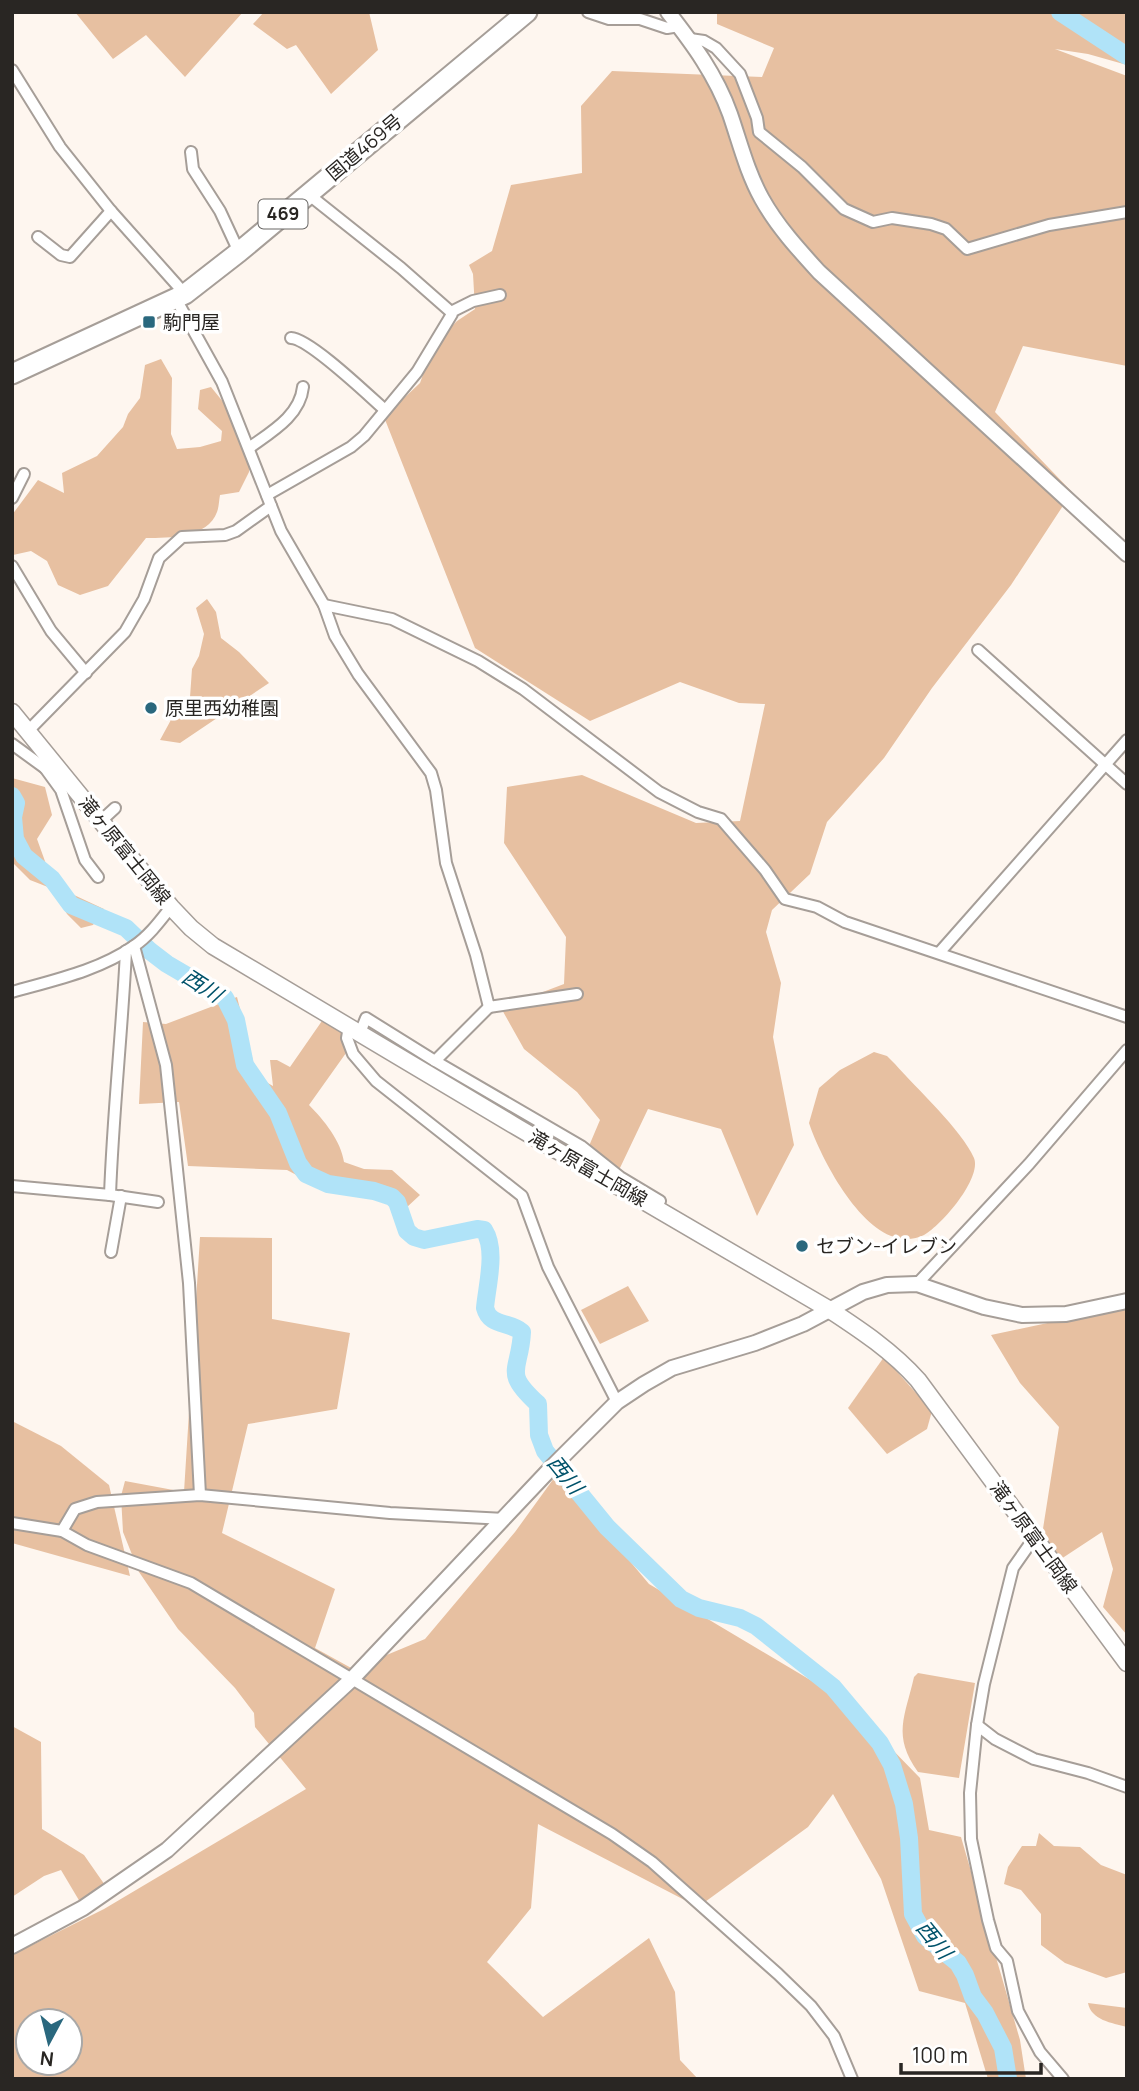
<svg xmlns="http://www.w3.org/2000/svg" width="1139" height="2091" viewBox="0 0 1139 2091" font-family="Manrope,'Noto Sans JP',sans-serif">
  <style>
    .green { fill: #e7c0a1; fill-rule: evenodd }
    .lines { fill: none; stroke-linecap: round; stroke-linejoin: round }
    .river { stroke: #b0e3f8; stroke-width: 18 }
    .minor-casing { stroke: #a69e98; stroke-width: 14 }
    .tertiary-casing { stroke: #a69e98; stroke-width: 18 }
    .secondary-casing { stroke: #a69e98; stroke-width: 19 }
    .trunk-casing { stroke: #a69e98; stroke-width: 23 }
    .minor { stroke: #fff; stroke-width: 10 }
    .tertiary { stroke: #fff; stroke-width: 14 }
    .secondary { stroke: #fff; stroke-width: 16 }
    .trunk { stroke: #fff; stroke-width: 19 }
    .poi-dot { fill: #2a687e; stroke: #fff; stroke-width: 2.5 }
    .labels { text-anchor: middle; stroke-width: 7; stroke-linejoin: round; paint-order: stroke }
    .shield { fill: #fff; stroke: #696765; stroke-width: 2 }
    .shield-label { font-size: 18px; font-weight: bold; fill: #292623 }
    .street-label { font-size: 19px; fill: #292623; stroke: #fff }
    .poi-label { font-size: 19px; fill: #292623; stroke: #fff; text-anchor: start }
    .water-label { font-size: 21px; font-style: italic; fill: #00526a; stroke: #fff }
  </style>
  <rect width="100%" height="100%" fill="#fef6ef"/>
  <g class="green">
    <polygon points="75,12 243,12 185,77 146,35 113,59"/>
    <polygon points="264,12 369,12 378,50 331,94 296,45 287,49 253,24"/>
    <polygon points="717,12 1127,12 1127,65 1088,54 1055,49 1127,76 1127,366 1023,346 995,412 1072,492 1011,585 932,688 884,758 827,822 810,874 772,910 766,932 781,983 773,1037 794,1145 757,1216 721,1129 648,1109 619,1170 586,1153 600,1120 577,1092 524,1049 501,1008 564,984 566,937 504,843 507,787 582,775 696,823 740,821 765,704 739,703 680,682 590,721 475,648 384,417 420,383 434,344 457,321 475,309 473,274 469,265 492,251 511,185 582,173 581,106 612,71 762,77 774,48 717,24"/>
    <path d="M161 359 172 378 171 434 177 449 200 447 221 441 222 431 198 409 200 390 211 387 228 408 249 462V472L239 492 220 495C219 500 219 507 217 512 208 538 169 538 146 538L108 586 80 595 58 585 47 561 31 551 13 555 12 515 38 480 64 493 62 473 97 456 123 427 128 414 140 398 145 365Z"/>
    <polygon points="207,599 216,612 221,638 239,652 269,683 180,743 160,740 172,718 190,697 192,669 199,656 204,634 196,608"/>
    <polygon points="12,778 45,787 52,815 37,839 51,878 74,895 104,909 93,925 81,928 67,914 53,889 30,880 12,862"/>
    <path d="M237 997 257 1077 273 1086 270 1060H277L290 1067 324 1018 342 1031 346 1053 309 1105C324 1120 341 1141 344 1162L364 1169 392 1170 420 1195 406 1208 383 1196 323 1189 287 1170 188 1166 179 1102 139 1104 143 1022 166 1024Z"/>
    <path d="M874 1052 887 1056 895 1064C916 1088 962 1130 974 1158 982 1178 942 1225 924 1235 916 1239 907 1240 898 1238 859 1230 821 1159 809 1123L819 1088 840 1070Z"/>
    <path d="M200 1237 272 1238V1319L350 1333 337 1409 248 1424 222 1533 335 1589 315 1648 353 1669 425 1639 515 1532 557 1474 649 1584 844 1700 920 1778 929 1830 961 1837 1020 2040 1026 2079H988L965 2003 919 1991 881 1879 833 1794 808 1827 698 1907 538 1824 531 1908 487 1962 543 2017 649 1938 675 1992 680 2060 698 2079H12V1955L104 1909 306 1789 255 1727 254 1713 235 1688 178 1629 139 1572 123 1532 121 1496 125 1481 184 1492ZM28 2021H70V2063H28Z"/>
    <polygon points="628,1286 649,1321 600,1344 581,1310"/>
    <polygon points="1127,1306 1127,1635 1103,1607 1113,1569 1102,1532 1061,1559 1042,1535 1059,1427 1020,1383 991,1335"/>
    <polygon points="884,1357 932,1411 927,1429 887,1454 848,1408"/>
    <polygon points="12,1421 61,1446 109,1485 130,1576 12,1543"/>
    <path d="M918 1673 975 1683 959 1778 918 1772C892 1735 905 1717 914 1677Z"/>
    <polygon points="12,1726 41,1742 42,1829 84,1855 107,1888 80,1902 61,1870 44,1876 12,1897"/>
    <polygon points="1039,1833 1054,1846 1080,1847 1101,1865 1127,1875 1127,1972 1106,1978 1065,1963 1041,1945 1041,1914 1021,1890 1004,1884 1008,1867 1022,1846 1036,1846"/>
    <path d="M1088 2003 1127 2008V2027C1112 2023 1091 2020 1088 2003Z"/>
  </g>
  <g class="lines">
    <g class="river">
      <polyline points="1060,12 1127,56"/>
      <path d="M12 796 16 803 13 817 15 839 24 856 52 879 71 905 126 928 150 951 167 964 225 998 236 1020 245 1065 278 1113 298 1163 306 1174 328 1184 374 1191 392 1197 397 1202 407 1231 414 1237 424 1240 477 1229 484 1230C497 1250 487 1285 485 1308 490 1327 509 1321 522 1332 520 1372 502 1371 538 1404L539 1435 545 1451 607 1527 681 1599 699 1608 740 1618 756 1626 833 1687 880 1743 892 1765 904 1804 909 1838 913 1914 925 1936 958 1963 965 1975 973 1997 985 2013 1003 2048 1008 2079"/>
    </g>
    <defs>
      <g id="minor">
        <polyline points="588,12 609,19 640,19 667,28 679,26"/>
        <polyline points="690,39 704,41 716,48 740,74 757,118 759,132 802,167 844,209 873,222 892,218 931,224 946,229 967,249 1049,225 1127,212"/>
        <polyline points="12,70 60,147 111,211 185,294"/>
        <polyline points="191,152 193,169 220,211 239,252"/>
        <polyline points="308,194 401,268 451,312"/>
        <polyline points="38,237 61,255 70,257 111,211"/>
        <polyline points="176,299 222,382 281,531 324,605 335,636 358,674 431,773 436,790 446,863 476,955 489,1007 577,994"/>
        <path d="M291 338C310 339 368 395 385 410"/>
        <path d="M249 448C271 432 300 416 303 387"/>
        <polyline points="267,495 351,447 364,436 417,372 452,314 451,312 473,301 500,295"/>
        <polyline points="12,498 24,474"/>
        <polyline points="12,566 51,631 86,673"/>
        <polyline points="324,605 392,619 478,661 523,689 659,792 698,812 721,819 765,870 785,899 817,907 845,922 1127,1017"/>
        <polyline points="978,650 1127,784"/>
        <polyline points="28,731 125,632 144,599 159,558 182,537 225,535 236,531 271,506"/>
        <polyline points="12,744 45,768 51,764"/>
        <polyline points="45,768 61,790 85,860 98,877"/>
        <polyline points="102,820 115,808"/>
        <polyline points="134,946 166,1065 189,1283 200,1495"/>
        <path d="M126 951C122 1032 113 1113 110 1195L158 1202"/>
        <polyline points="939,953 1127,740"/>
        <path d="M12 992C54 980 98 971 134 946 149 936 160 921 171 907"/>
        <polyline points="349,1026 347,1038 353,1054 376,1081 522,1196 548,1267 617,1402"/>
        <polyline points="360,1033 366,1018 435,1061 581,1146 620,1177 660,1201"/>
        <polyline points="435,1061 489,1007"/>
        <polyline points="12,1186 110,1195"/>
        <polyline points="111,1252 121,1196"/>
        <polyline points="917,1284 1029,1164 1127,1050"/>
        <polyline points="12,1523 62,1531 87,1545 191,1583 612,1834 652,1862 778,1974 811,2006 834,2036 852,2079"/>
        <polyline points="62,1531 75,1509 97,1502 200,1495 390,1513 505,1519"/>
        <polyline points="1034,1538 1013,1568 984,1684 977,1725 970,1793 971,1839 988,1920 996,1948 1007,1961 1018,2011 1040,2052 1063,2079"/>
        <polyline points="977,1725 995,1739 1034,1759 1088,1773 1127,1787"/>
      </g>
      <g id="tertiary">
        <path d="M668 12C693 44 716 75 730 114 740 143 747 172 762 199 777 226 798 249 819 272L1127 554"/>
        <polyline points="12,1946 83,1908 167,1850 351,1680 553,1466 617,1402 644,1384 672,1368 755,1343 803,1324 863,1292 887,1285 917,1284 984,1307 1022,1315 1066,1314 1127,1301"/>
      </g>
      <path id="secondary" d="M12 712 171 907 191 928 213 946 517 1127 830 1310C862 1331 892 1351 918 1380L1127 1663"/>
      <polyline id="trunk" points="12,374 185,294 239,252 527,12"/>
    </defs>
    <use href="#minor" class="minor-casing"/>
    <use href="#tertiary" class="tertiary-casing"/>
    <use href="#secondary" class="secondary-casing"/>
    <use href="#trunk" class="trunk-casing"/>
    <use href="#minor" class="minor"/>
    <use href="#tertiary" class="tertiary"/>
    <use href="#secondary" class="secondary"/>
    <use href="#trunk" class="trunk"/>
  </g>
  <g class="poi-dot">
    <rect x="142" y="315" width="14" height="14" rx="3.5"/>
    <circle cx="151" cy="708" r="7"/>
    <circle cx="802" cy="1246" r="7"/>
  </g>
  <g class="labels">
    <rect class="shield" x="258.5" y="199.5" width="49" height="29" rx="5"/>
    <g class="shield-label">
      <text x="283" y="220">469</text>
    </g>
    <g class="street-label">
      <text transform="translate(364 147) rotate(-40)" y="7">国道469号</text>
      <text transform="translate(125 850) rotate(51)" y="7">滝ヶ原富士岡線</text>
      <text transform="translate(588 1168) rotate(30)" y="7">滝ヶ原富士岡線</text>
      <text transform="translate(1034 1537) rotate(54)" y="7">滝ヶ原富士岡線</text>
    </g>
    <g class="poi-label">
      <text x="163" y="329">駒門屋</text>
      <text x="165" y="715">原里西幼稚園</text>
      <text x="816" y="1253">セブン-イレブン</text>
    </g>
    <g class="water-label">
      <text transform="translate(202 986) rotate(33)" y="7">西川</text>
      <text transform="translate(565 1475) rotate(51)" y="7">西川</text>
      <text transform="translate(934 1940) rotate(51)" y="7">西川</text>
    </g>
  </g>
  <rect width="1139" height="2091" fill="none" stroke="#292623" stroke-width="28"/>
  <g transform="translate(49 2042) rotate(187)"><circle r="33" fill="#ffffff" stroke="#a9a8a7" stroke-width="2"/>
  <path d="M0-5L12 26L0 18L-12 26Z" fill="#2a687e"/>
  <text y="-10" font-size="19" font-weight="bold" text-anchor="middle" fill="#292623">N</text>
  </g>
  <path d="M901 2063v10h140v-10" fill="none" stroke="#292623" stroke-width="3.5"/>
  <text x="912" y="2063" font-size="21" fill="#292623" stroke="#ffffff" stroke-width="5" paint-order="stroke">100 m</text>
</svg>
